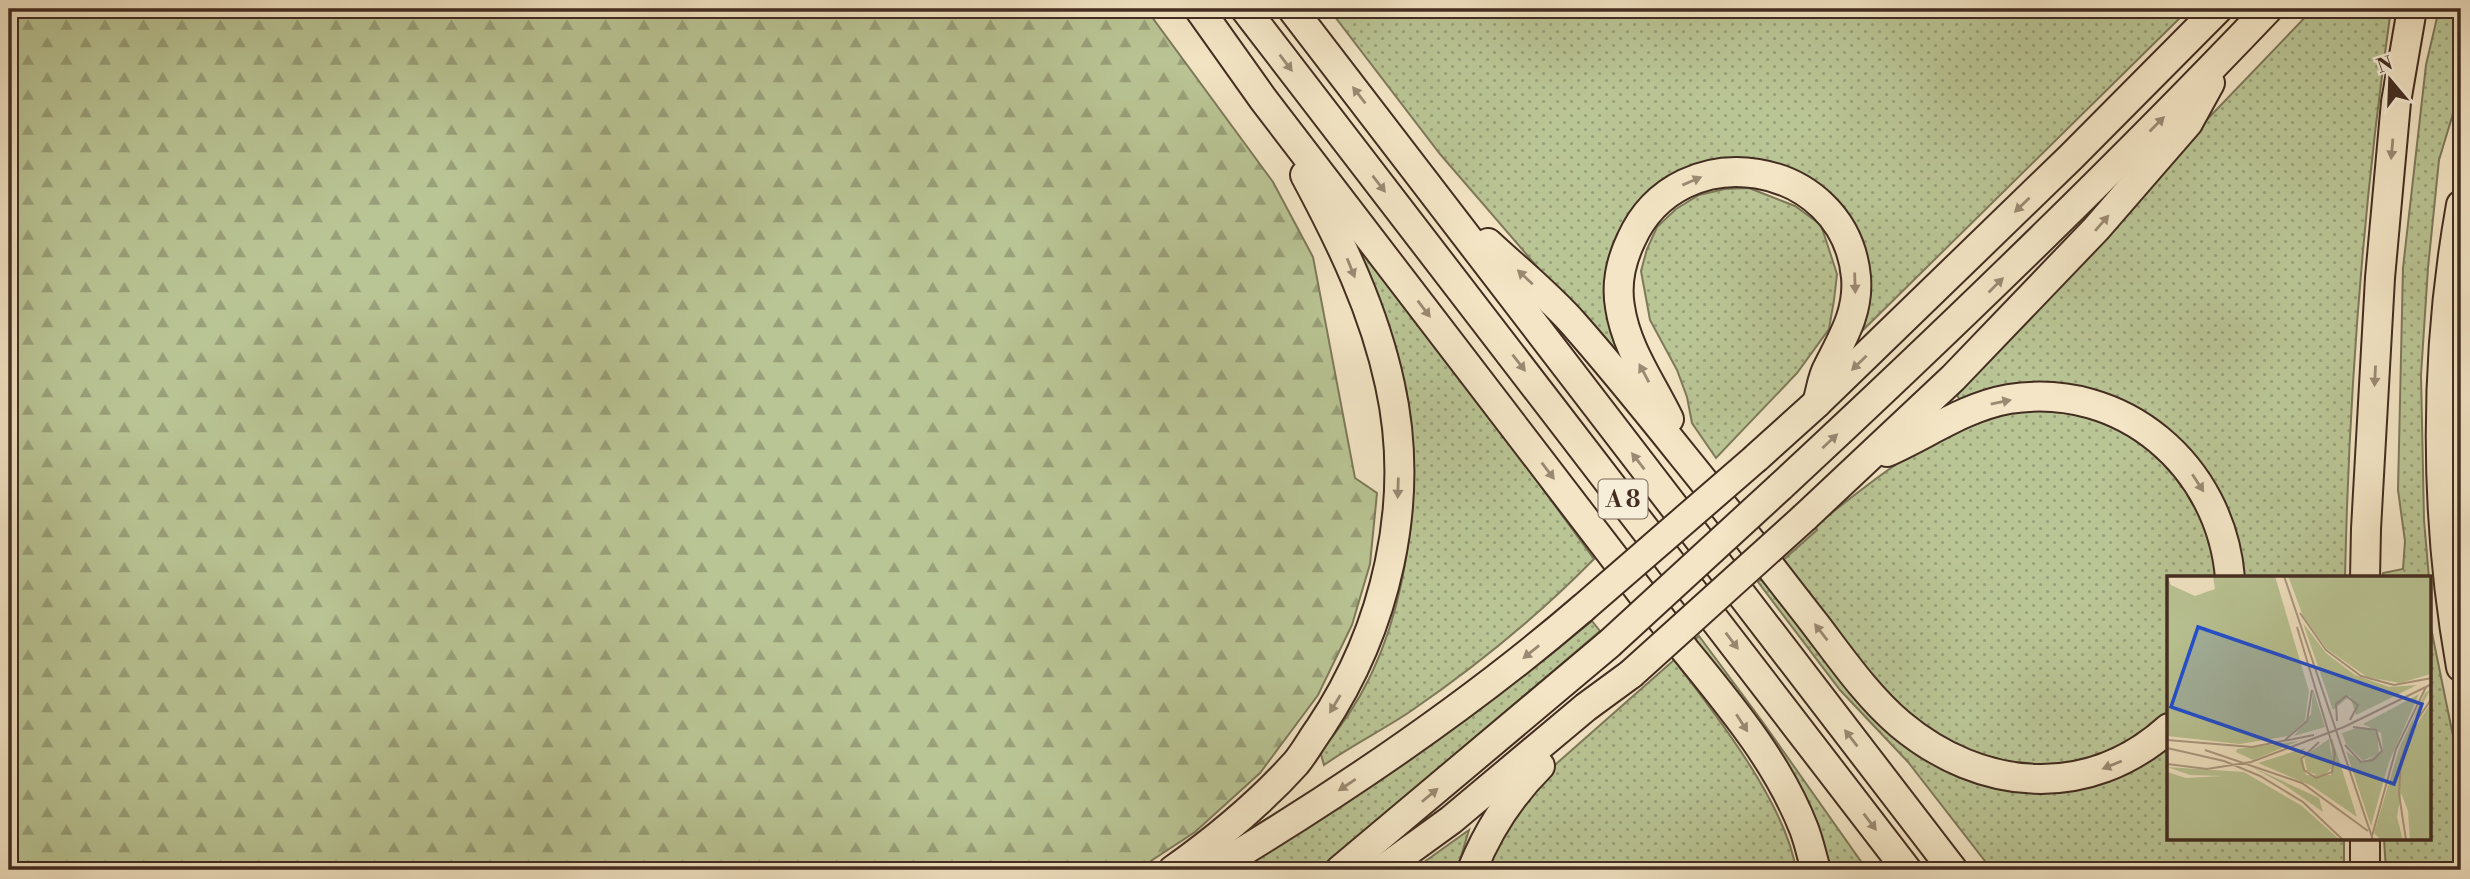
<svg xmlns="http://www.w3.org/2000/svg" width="2470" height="879" viewBox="0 0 2470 879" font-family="'Libre Bodoni',serif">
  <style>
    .grass { fill: url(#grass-dots); stroke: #7e795b; stroke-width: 2 }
    .forest { fill: url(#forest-firs); stroke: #7e795b; stroke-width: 2 }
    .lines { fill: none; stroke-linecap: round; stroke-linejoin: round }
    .motorway-casing { stroke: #432d21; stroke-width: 32 }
    .motorway { stroke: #f3e5c5; stroke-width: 28 }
    .motorway-bridge-casing { stroke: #432d21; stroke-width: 32; stroke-linecap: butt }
    .motorway-bridge { stroke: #f3e5c5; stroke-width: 28 }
    .oneway { fill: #9b8973 }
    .labels { text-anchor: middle; stroke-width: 7; stroke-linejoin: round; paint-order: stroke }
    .shield { fill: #f7eed9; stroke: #796758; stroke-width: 2 }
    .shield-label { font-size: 23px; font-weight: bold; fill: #432d21 }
    .inset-road { fill: none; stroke: #ad9b83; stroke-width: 2 }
    .view { fill: #1d4ed8; fill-opacity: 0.15; stroke: #1d4ed8; stroke-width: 3.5 }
    .inset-edge { fill: none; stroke: #432d21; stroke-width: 3.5 }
  </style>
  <defs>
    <pattern id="grass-dots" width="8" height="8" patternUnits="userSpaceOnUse" patternTransform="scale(1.75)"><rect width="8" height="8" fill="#bac595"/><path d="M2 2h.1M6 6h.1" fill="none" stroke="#99a079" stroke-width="1.8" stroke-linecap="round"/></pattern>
    <pattern id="forest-firs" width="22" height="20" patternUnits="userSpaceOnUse" patternTransform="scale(1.75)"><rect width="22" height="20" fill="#bac595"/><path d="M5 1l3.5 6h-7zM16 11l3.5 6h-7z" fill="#99a079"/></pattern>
  </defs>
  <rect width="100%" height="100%" fill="#f3e5c5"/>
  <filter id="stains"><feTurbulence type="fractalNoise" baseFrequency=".00286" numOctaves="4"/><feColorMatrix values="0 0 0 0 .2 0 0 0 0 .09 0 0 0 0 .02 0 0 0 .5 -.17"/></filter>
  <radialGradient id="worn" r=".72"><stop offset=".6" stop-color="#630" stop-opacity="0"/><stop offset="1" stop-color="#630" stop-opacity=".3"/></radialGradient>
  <g class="grass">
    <polygon points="1329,9 2189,9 1857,336 1866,286 1792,172 1640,203 1627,221 1619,237 1604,283 1613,327 1621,347 1614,356 1440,154"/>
    <path d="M2313 9H2391C2364 198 2349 387 2345 578H2244C2236 515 2210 455 2155 420 2145 413 2134 405 2122 402 2105 397 2087 396 2069 393 2052 391 2033 385 2016 385 1996 385 1978 396 1959 399L1957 395 2107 235 2197 130Z"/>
    <polygon points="2439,9 2461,9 2461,78 2452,117 2439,160 2428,268 2421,375 2424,520 2429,578 2383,578 2383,573 2403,569 2405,541 2398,490 2403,268 2426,65"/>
    <polygon points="1749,188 1795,206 1821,225 1837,274 1834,300 1829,329 1797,373 1716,458 1692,423 1687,397 1677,370 1650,320 1641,271 1647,249 1657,227 1676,209 1699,195 1725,189"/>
    <path d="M1344 226 1483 407 1594 559C1540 614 1475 667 1411 711 1383 730 1352 745 1324 765L1320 751C1406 657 1424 510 1406 388L1399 387Z"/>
    <path d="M2044 411C2065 413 2087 415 2107 423 2152 441 2191 486 2208 530 2213 545 2215 563 2218 578H2169V711L2146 732 2093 758 2045 767 2004 763 1948 743 1910 716 1885 693 1782 561 1817 530 1815 527 1819 523C1871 482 1940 424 2006 413 2019 411 2032 411 2044 411Z"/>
    <path d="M1763 578 1929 761C2009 805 2096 804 2169 745V839H2344V870H1992L1908 762 1840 690 1758 582Z"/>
    <polygon points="2430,599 2431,628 2461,775 2461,870 2386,870 2384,839 2430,839"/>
    <path d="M1592 621 1600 631 1321 870H1235C1361 794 1478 713 1592 621Z"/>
    <polygon points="1699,636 1762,721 1867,870 1826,870 1693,641"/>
    <path d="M1674 660C1715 713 1786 804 1796 870H1487L1488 862 1515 812 1556 764Z"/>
    <polygon points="1469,830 1457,870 1413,870"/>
  </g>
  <polygon class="forest" points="9,9 1146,9 1273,182 1313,257 1355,478 1377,493 1370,564 1352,625 1318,695 1260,773 1195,832 1137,870 9,870"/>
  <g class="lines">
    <defs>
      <g id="motorway">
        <path d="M1199 9 1263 99 1685 650C1729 704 1778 762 1804 829 1809 842 1812 857 1816 870"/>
        <polyline points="1245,9 1907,870"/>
        <polyline points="1292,9 1953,870"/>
        <path d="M2461 205C2434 356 2434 515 2461 667"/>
        <path d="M1488 243C1516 269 1547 294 1573 323 1611 366 1648 412 1684 457 1729 512 1771 568 1815 624 1841 658 1867 696 1900 724 1981 792 2088 801 2169 728"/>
        <path d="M1669 419C1651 382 1626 348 1620 307 1616 284 1621 261 1631 240 1679 132 1845 159 1856 277 1859 312 1843 337 1828 367 1822 377 1821 391 1817 403"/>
        <path d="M1887 452C1928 434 1964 407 2009 399 2123 381 2221 466 2230 578"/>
        <polyline points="1756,458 1817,403 2071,157 2218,9"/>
        <path d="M1780 487C1947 332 2111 174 2268 9"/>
        <polyline points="1805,517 1953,378 2096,229 2188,123 2210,83"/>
        <polyline points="2365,578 2366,529 2380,278 2396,102 2412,9"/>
        <polyline points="2365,839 2365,870"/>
        <path d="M1173 870C1218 838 1259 804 1296 763 1305 752 1312 739 1320 728 1386 629 1416 503 1390 385 1374 310 1341 242 1305 175"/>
        <path d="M1212 870C1342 792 1468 707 1583 608"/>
        <polyline points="1340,870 1609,644"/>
        <polyline points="1382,870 1451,820 1586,707 1631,674"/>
        <path d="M1472 870C1488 830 1510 796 1540 766"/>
      </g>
    </defs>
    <use href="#motorway" class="motorway-casing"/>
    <use href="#motorway" class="motorway"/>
    <defs>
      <g id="motorway-bridge">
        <polyline points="1583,608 1756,458"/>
        <polyline points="1609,644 1780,487"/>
        <polyline points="1631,674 1805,517"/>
      </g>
    </defs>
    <use href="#motorway-bridge" class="motorway-bridge-casing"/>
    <use href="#motorway-bridge" class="motorway-bridge"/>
  </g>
  <defs><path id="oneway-solid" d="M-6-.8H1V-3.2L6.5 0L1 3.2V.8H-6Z" transform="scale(1.75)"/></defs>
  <g class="oneway">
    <use href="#oneway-solid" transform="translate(1286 63) rotate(53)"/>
    <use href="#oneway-solid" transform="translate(1359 95) rotate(-128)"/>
    <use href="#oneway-solid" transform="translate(2157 124) rotate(-45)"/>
    <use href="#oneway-solid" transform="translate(2392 149) rotate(95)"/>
    <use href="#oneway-solid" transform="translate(1692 181) rotate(-23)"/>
    <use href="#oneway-solid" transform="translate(1379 184) rotate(52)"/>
    <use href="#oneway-solid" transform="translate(2022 205) rotate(136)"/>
    <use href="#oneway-solid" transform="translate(2102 223) rotate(-49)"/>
    <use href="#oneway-solid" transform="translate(1351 268) rotate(68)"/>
    <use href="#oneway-solid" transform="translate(1525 277) rotate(-137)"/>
    <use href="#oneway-solid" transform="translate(1855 283) rotate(88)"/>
    <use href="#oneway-solid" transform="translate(1996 285) rotate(-45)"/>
    <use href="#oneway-solid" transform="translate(1424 309) rotate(53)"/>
    <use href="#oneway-solid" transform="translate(1519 363) rotate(52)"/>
    <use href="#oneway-solid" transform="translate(1859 363) rotate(136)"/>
    <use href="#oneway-solid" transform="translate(1644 373) rotate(-118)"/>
    <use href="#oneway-solid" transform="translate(2375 376) rotate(93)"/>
    <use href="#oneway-solid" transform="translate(2001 402) rotate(-12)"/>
    <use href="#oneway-solid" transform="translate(1830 441) rotate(-43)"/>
    <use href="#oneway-solid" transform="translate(1638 461) rotate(-128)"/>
    <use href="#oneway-solid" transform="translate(1548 471) rotate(53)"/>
    <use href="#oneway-solid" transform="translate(2198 483) rotate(57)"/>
    <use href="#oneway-solid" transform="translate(1398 488) rotate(92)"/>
    <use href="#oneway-solid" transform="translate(1821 632) rotate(-128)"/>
    <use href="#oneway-solid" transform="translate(1732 641) rotate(53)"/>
    <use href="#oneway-solid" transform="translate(1531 652) rotate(141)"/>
    <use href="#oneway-solid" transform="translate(1335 704) rotate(121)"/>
    <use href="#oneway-solid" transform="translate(1742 723) rotate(57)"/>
    <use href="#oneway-solid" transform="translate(1851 738) rotate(-128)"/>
    <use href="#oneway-solid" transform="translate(2112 765) rotate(158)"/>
    <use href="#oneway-solid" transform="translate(1347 785) rotate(146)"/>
    <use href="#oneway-solid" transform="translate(1430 795) rotate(-40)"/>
    <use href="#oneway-solid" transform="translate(1870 822) rotate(53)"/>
  </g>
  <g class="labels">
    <rect class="shield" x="1598.5" y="479.5" width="49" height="39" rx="5"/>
    <g class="shield-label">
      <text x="1623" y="507">A 8</text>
    </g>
  </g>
  <g transform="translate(2167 576)">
    <rect width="264" height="264" fill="#f3e5c5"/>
    <path d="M136 47 159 77 188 99 222 111 250 109 189 139 183 120 166 134ZM146 113 158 151 127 160 144 138ZM264 113 247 142 230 241 236 264H214L207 257 233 170 258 117ZM252 118 222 186 204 250 179 175 196 187 216 174 214 157 196 148ZM192 151 210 156 212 177 196 185 179 168 175 157ZM165 162 172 184 190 241 145 210 91 187 138 172 135 178 139 199H164ZM162 163 166 191 155 201 140 195 137 180ZM132 165 86 184 69 176 70 173ZM83 190 152 222 156 236 116 208Z" fill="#bac595"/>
    <path d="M0 0 4 9 28 20 48 13 46 0H108L142 115 138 145 121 160 73 168 0 160ZM121 0H264V98L233 107 200 101 160 73 136 40ZM264 127V264H243L241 235 234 217 237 186 246 154ZM0 191 77 196 135 230 173 264H0V196L19 202 56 200 23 199Z" fill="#bac595"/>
    <path class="inset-road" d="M117 0 206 264M133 37 159 74 194 100 227 109 265 102M130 51 168 178 165 196 149 202 137 194 134 183 152 166M170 145 169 128 179 120 191 129 183 144M0 164 85 171 147 159M118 164 140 145 145 114M178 169 194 186 206 184 215 175 209 154 186 151M0 172 57 185 93 200 136 226 176 264M38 174 135 207 201 255M0 188 40 193 84 186 177 151 265 108M205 260 229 173 259 111M239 264 232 218 234 184 245 152 265 122"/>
    <path class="view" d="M31 51 255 128 227 208 4 131Z"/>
    <rect width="264" height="264" class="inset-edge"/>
  </g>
  <rect width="2470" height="879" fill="none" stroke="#f3e5c5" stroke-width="35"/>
  <rect x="10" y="10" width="2449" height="858" fill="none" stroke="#432d21" stroke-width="3.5"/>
  <rect x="18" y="18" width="2435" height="844" fill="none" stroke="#432d21" stroke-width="2"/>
  <g transform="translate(2390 80) rotate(341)" stroke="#f7eed9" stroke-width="5" paint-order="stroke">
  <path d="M0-5L12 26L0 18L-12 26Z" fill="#432d21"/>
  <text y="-10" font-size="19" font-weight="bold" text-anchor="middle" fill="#432d21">N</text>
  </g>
  <rect width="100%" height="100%" filter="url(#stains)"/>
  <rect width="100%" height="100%" fill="url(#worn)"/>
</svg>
